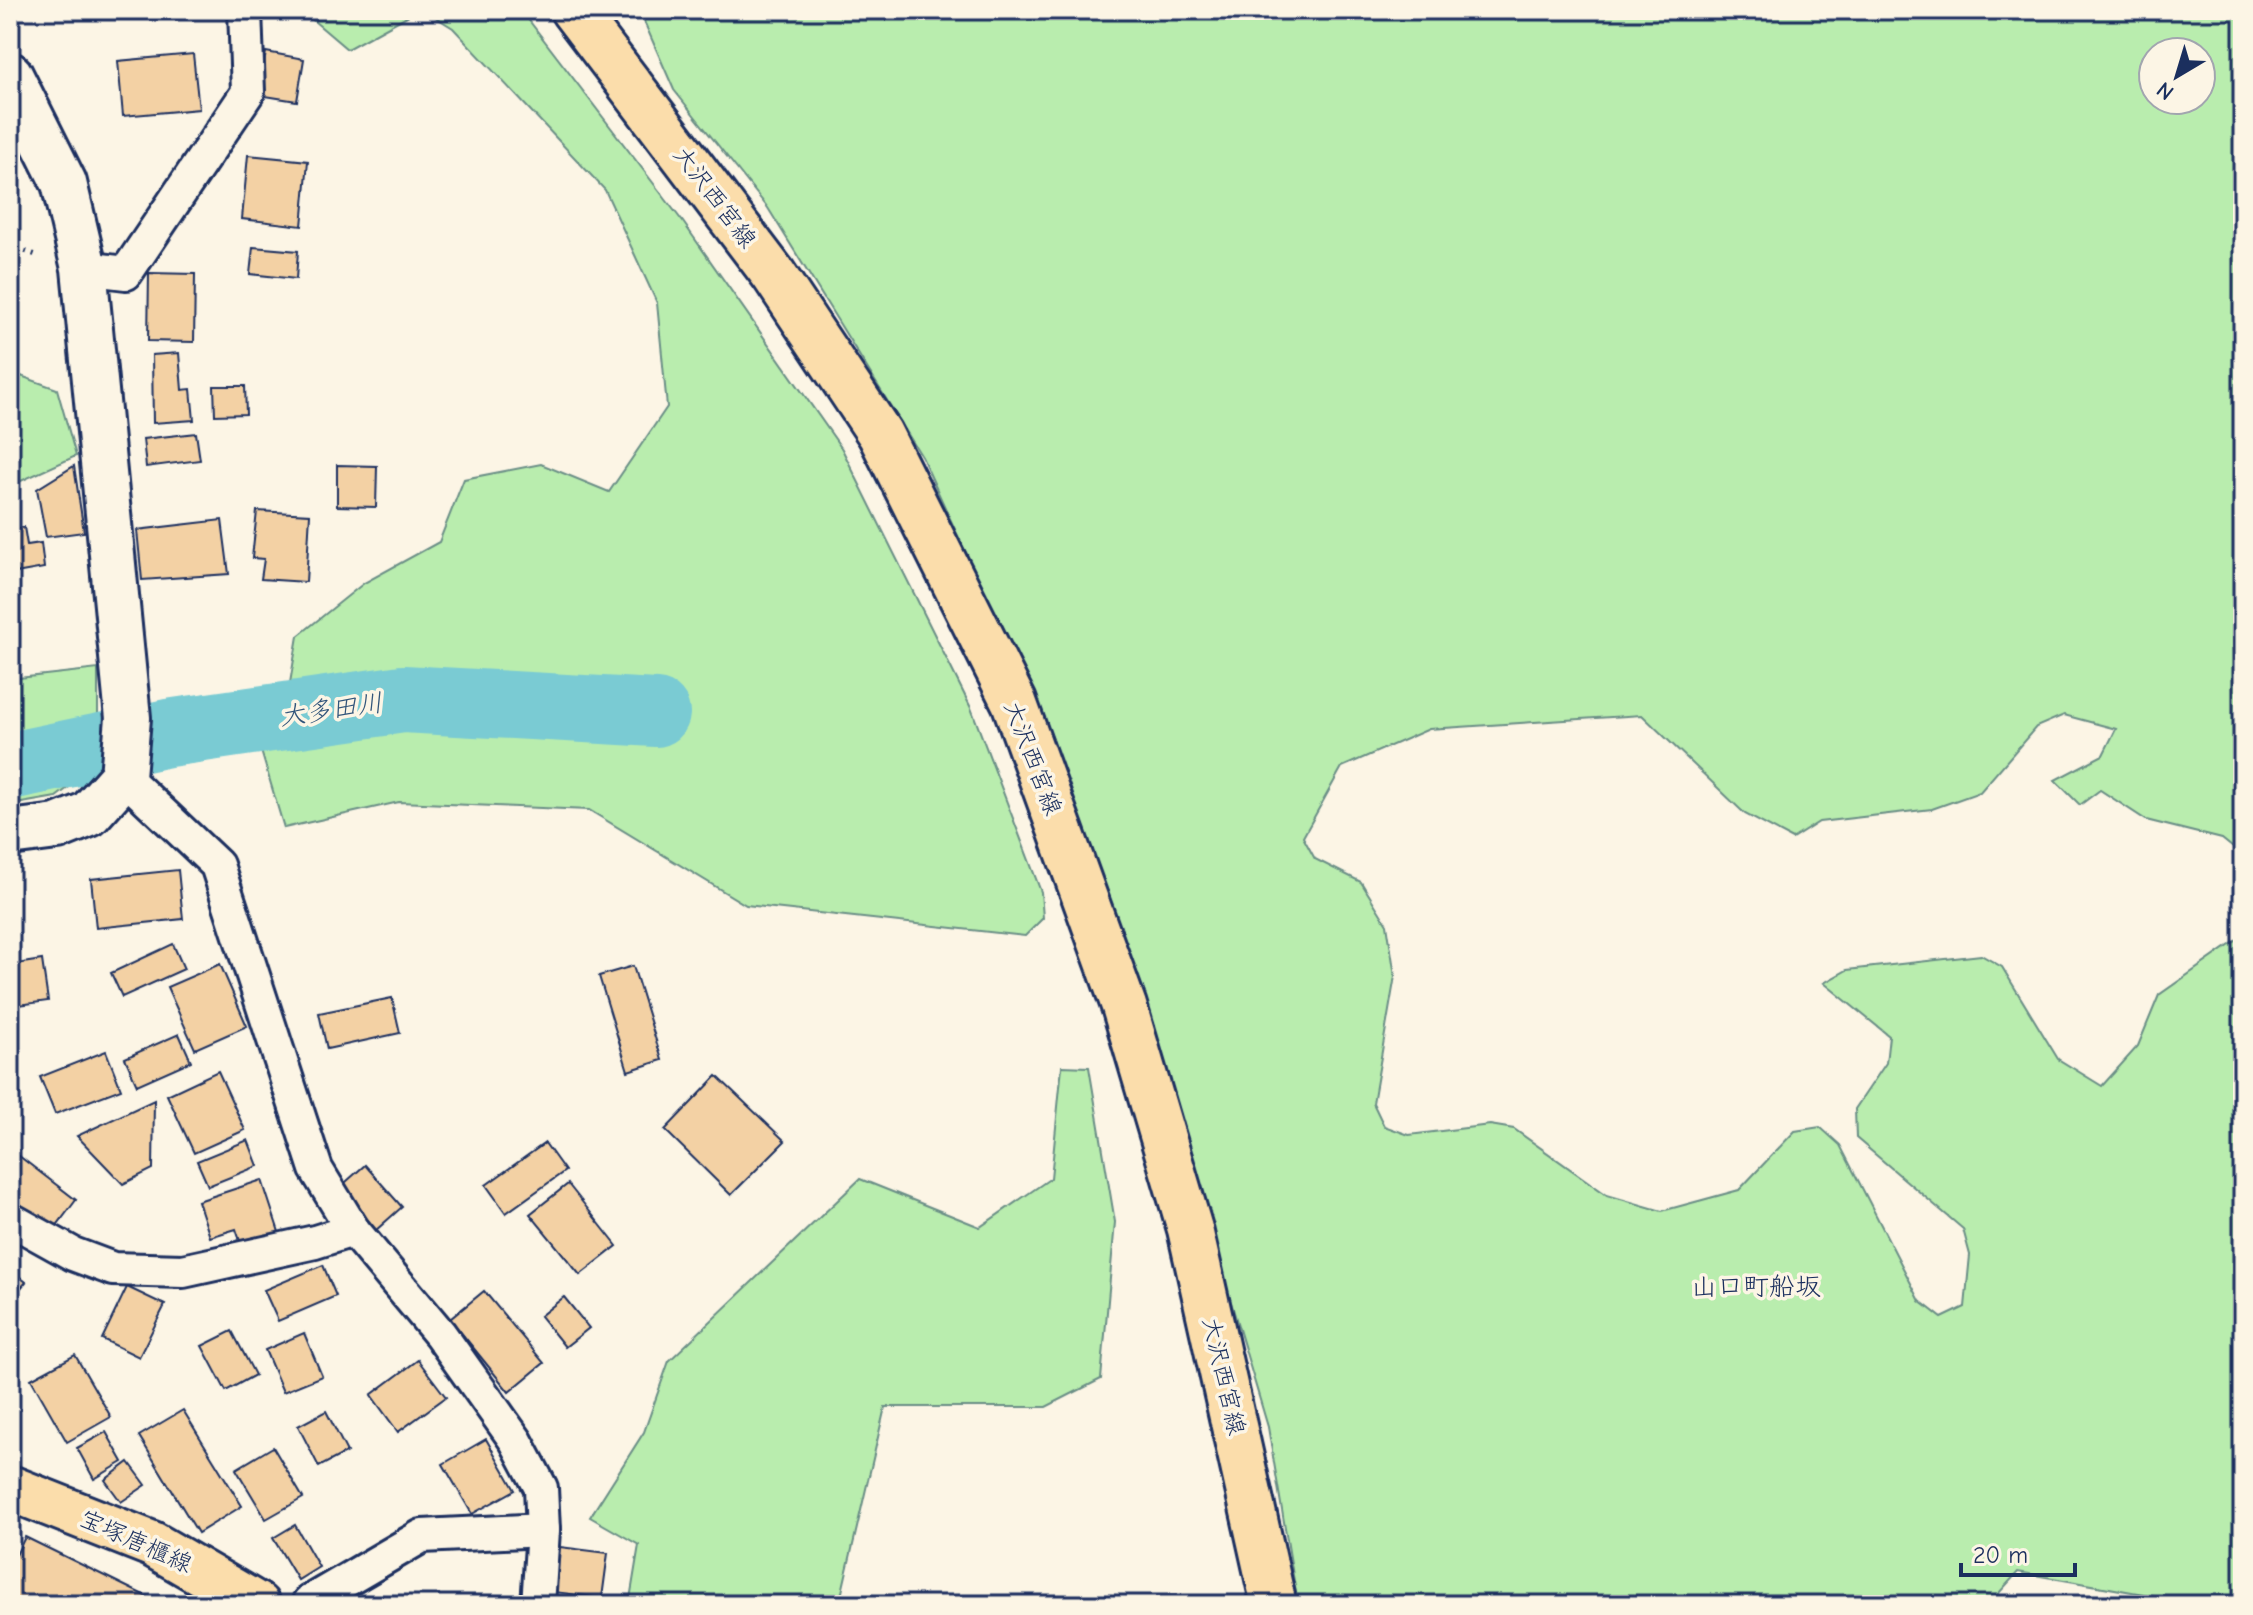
<svg xmlns="http://www.w3.org/2000/svg" width="2253" height="1615" viewBox="0 0 2253 1615" font-family="'Comic Neue','Klee One',sans-serif">
  <style>
    .green { fill: #b9edae; stroke: #6a8e86; stroke-width: 2; fill-rule: evenodd }
    .lines { fill: none; stroke-linecap: round; stroke-linejoin: round }
    .river { stroke: #7acbd3; stroke-width: 68 }
    .building { fill: #f3d1a4; stroke: #1b2f5e; stroke-width: 2 }
    .street-casing { stroke: #1b2f5e; stroke-width: 38 }
    .secondary-casing { stroke: #1b2f5e; stroke-width: 50 }
    .primary-casing { stroke: #1b2f5e; stroke-width: 50 }
    .path { stroke: #1b2f5e; stroke-width: 5; stroke-dasharray: 2 6; stroke-linecap: butt }
    .street { stroke: #fcf5e5; stroke-width: 32 }
    .secondary { stroke: #fcf5e5; stroke-width: 44 }
    .primary { stroke: #fbddab; stroke-width: 44 }
    .labels { text-anchor: middle; stroke-width: 7; stroke-linejoin: round; paint-order: stroke }
    .street-label { font-size: 24px; fill: #1b2f5e; stroke: #fcf5e5 }
    .water-label { font-size: 26px; font-style: italic; fill: #33567b; stroke: #fcf5e5 }
    .neighbourhood-label { font-size: 26px; fill: #1b2f5e; stroke: #fcf5e5 }
  </style>
  <rect width="100%" height="100%" fill="#fcf5e5"/>
  <filter id="ink" filterUnits="userSpaceOnUse"><feTurbulence type="fractalNoise" baseFrequency=".0125" numOctaves="2"/><feDisplacementMap in="SourceGraphic" scale="16" xChannelSelector="R" yChannelSelector="G"/><feConvolveMatrix kernelMatrix="1 2 1 2 8 2 1 2 1" color-interpolation-filters="sRGB"/></filter>
  <g filter="url(#ink)">
    <g class="green">
      <polygon points="301,10 418,10 347,49"/>
      <polygon points="424,10 521,10 683,222 842,449 971,708 1041,892 1043,918 1025,936 746,905 589,810 399,802 284,828 259,744 290,683 298,636 364,583 439,542 464,479 541,464 609,492 667,407 657,303 605,190 453,28"/>
      <path d="M639 10H2243V856L2222 839 2146 820 2100 790 2080 805 2055 780 2103 755 2116 729 2064 715 2036 727 1980 792 1932 809 1819 822 1792 839 1745 814 1642 715 1429 729 1342 767 1303 837 1315 859 1361 882 1387 924 1395 976 1373 1103 1384 1126 1409 1135 1490 1125 1514 1129 1607 1195 1662 1211 1739 1190 1795 1131 1820 1127 1840 1145 1920 1301 1942 1318 1965 1307 1970 1255 1963 1229 1856 1138 1855 1109 1886 1063 1889 1036 1824 983 1847 970 1981 955 2002 967 2058 1059 2102 1086 2138 1046 2159 995 2243 936V1605H2206L2018 1572 1988 1605H1298L1268 1427 1143 1005 1004 637 922 457 768 208 674 90ZM2153 52H2201V100H2153Z"/>
      <polygon points="10,372 57,389 76,456 10,486"/>
      <polygon points="98,669 98,765 56,797 10,805 10,679"/>
      <polygon points="1062,1066 1089,1067 1115,1222 1101,1379 1046,1407 885,1407 839,1605 629,1605 639,1545 590,1517 644,1432 669,1361 860,1179 980,1227 1051,1178"/>
    </g>
    <g class="lines">
      <polyline class="river" points="10,766 168,733 403,699 656,713"/>
    </g>
    <g class="building">
      <polygon points="266,52 304,59 297,101 259,95"/>
      <polygon points="193,54 199,109 123,116 118,61"/>
      <polygon points="248,155 308,161 302,226 242,219"/>
      <polygon points="253,247 298,251 296,279 250,274"/>
      <polygon points="149,273 195,274 194,342 148,341"/>
      <polygon points="179,353 182,390 191,389 194,420 153,423 152,355"/>
      <polygon points="214,386 245,386 246,414 215,415"/>
      <polygon points="196,433 200,460 146,467 143,439"/>
      <polygon points="337,465 377,466 376,507 337,506"/>
      <polygon points="74,466 84,532 46,537 37,489"/>
      <polygon points="257,511 310,514 306,582 261,579 264,559 252,558"/>
      <polygon points="222,520 229,574 142,580 137,530"/>
      <polygon points="24,527 27,545 41,543 44,568 10,574 10,530"/>
      <polygon points="178,870 183,919 96,928 91,879"/>
      <polygon points="173,944 184,969 122,997 111,973"/>
      <polygon points="42,960 48,1001 11,1006 10,965"/>
      <polygon points="220,964 247,1026 195,1049 167,987"/>
      <polygon points="633,966 662,1060 628,1071 599,976"/>
      <polygon points="392,998 400,1033 327,1049 319,1013"/>
      <polygon points="179,1034 191,1061 137,1085 125,1058"/>
      <polygon points="106,1051 121,1089 55,1114 40,1077"/>
      <polygon points="218,1071 245,1130 194,1153 167,1095"/>
      <polygon points="717,1076 785,1141 731,1195 665,1130"/>
      <polygon points="154,1100 153,1169 123,1184 77,1136"/>
      <polygon points="248,1140 258,1166 208,1186 197,1161"/>
      <polygon points="545,1143 565,1171 506,1213 486,1185"/>
      <polygon points="10,1149 76,1200 52,1232 10,1201"/>
      <polygon points="365,1165 402,1207 375,1231 338,1189"/>
      <polygon points="262,1180 279,1232 241,1244 236,1229 210,1237 198,1201"/>
      <polygon points="568,1184 617,1246 580,1275 530,1214"/>
      <polygon points="323,1265 336,1296 278,1321 264,1290"/>
      <polygon points="10,1269 26,1282 10,1301"/>
      <polygon points="127,1287 165,1305 139,1357 102,1339"/>
      <polygon points="484,1291 544,1363 509,1392 450,1319"/>
      <polygon points="564,1297 589,1328 565,1347 540,1316"/>
      <polygon points="232,1331 255,1375 226,1391 202,1346"/>
      <polygon points="304,1333 322,1376 283,1392 265,1350"/>
      <polygon points="75,1355 111,1417 67,1442 31,1379"/>
      <polygon points="418,1360 446,1397 398,1432 371,1395"/>
      <polygon points="183,1410 242,1506 198,1533 139,1436"/>
      <polygon points="326,1411 347,1452 319,1467 298,1426"/>
      <polygon points="106,1432 123,1462 94,1479 77,1448"/>
      <polygon points="486,1439 515,1490 472,1514 443,1464"/>
      <polygon points="273,1447 303,1498 266,1519 236,1469"/>
      <polygon points="129,1462 146,1485 121,1502 105,1480"/>
      <polygon points="295,1525 319,1567 298,1580 273,1538"/>
      <polygon points="25,1537 164,1605 10,1605 10,1567"/>
      <polygon points="560,1547 608,1553 602,1598 554,1592"/>
    </g>
    <g class="lines">
      <defs>
        <g id="street">
          <polyline points="84,268 126,273 248,92 245,10"/>
          <polyline points="123,776 217,865 316,1169 353,1230 440,1334 516,1441 541,1488 543,1530 538,1605"/>
          <polyline points="10,1219 73,1254 113,1269 183,1271 315,1242 353,1230"/>
          <polyline points="309,1602 422,1536 543,1530"/>
        </g>
        <polyline id="secondary" points="10,75 64,183 84,268 128,718 123,776 89,814 57,827 10,833"/>
        <g id="primary">
          <polyline points="573,10 774,275 880,434 1014,702 1124,1006 1190,1229 1274,1605"/>
          <polyline points="10,1488 152,1544 257,1605"/>
        </g>
      </defs>
      <use href="#street" class="street-casing"/>
      <use href="#secondary" class="secondary-casing"/>
      <use href="#primary" class="primary-casing"/>
      <polyline class="path" points="10,246 39,256"/>
      <use href="#street" class="street"/>
      <use href="#secondary" class="secondary"/>
      <use href="#primary" class="primary"/>
    </g>
  </g>
  <g class="labels">
    <g class="street-label">
      <text transform="translate(715 197) rotate(53)" y="8">大沢西宮線</text>
      <text transform="translate(1033 758) rotate(69)" y="8">大沢西宮線</text>
      <text transform="translate(1224 1376) rotate(77)" y="8">大沢西宮線</text>
      <text transform="translate(136 1541) rotate(24)" y="8">宝塚唐櫃線</text>
    </g>
    <g class="water-label">
      <text transform="translate(331 709) rotate(-8)" y="9">大多田川</text>
    </g>
    <g class="neighbourhood-label">
      <text x="1756" y="1295">山口町船坂</text>
    </g>
  </g>
  <rect width="2253" height="1615" fill="none" stroke="#fcf5e5" stroke-width="40"/>
  <rect x="20" y="20" width="2213" height="1575" fill="none" stroke="#1b2f5e" stroke-width="3" filter="url(#ink)"/>
  <g transform="translate(2177 76) rotate(218)"><circle r="38" fill="#fcf5e5" stroke="#a2a6af" stroke-width="2"/>
  <path d="M0-6L14 30L0 20L-14 30Z" fill="#1b2f5e"/>
  <text y="-12" font-size="22" font-weight="bold" text-anchor="middle" fill="#1b2f5e">N</text>
  </g>
  <path d="M1961 1563v12h114v-12" fill="none" stroke="#1b2f5e" stroke-width="4"/>
  <text x="1973" y="1563" font-size="24" fill="#1b2f5e" stroke="#fcf5e5" stroke-width="6" paint-order="stroke">20 m</text>
</svg>
